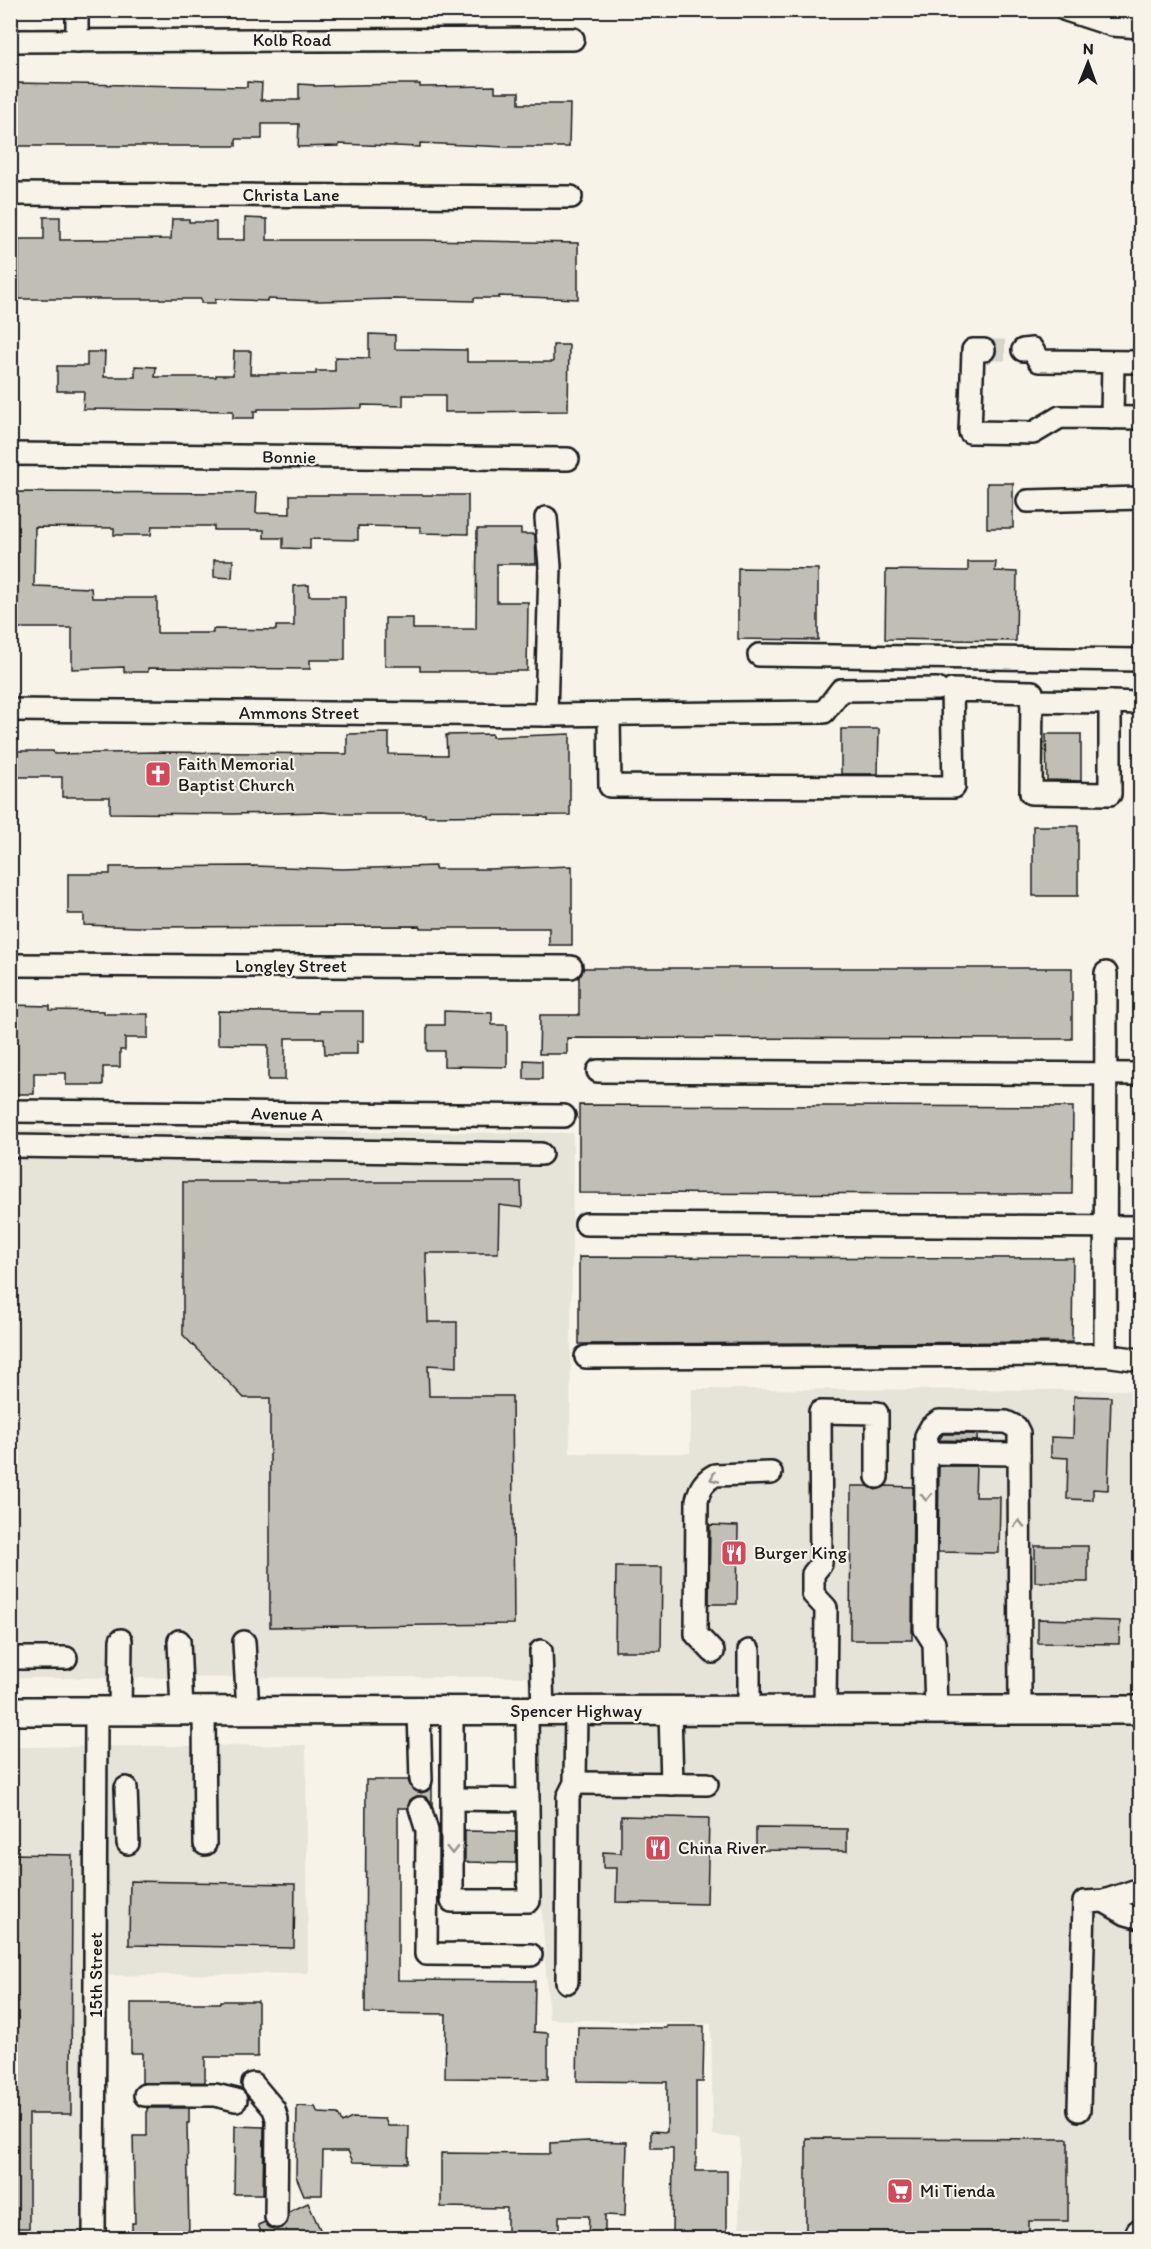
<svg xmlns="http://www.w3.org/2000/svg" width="1151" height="2249" viewBox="0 0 1151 2249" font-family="Itim,sans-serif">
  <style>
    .built { fill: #e6e3d9 }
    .building { fill: #c0beb5; stroke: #1c1c1c; stroke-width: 1.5 }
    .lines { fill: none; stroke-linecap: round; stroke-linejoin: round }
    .minor-tunnel { stroke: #d6d3c9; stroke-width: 21; stroke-dasharray: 21 10; stroke-linecap: butt }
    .minor-casing { stroke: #1c1c1c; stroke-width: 26 }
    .major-casing { stroke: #1c1c1c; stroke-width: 32 }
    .minor { stroke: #f7f3e8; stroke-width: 21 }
    .major { stroke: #f7f3e8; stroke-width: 27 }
    .oneway { stroke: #94928c }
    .labels { text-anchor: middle; stroke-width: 4.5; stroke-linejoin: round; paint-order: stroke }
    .street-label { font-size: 18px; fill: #1c1c1c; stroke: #f7f3e8 }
    .poi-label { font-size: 18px; fill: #1c1c1c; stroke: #f7f3e8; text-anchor: start }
  </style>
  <rect width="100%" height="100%" fill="#f7f3e8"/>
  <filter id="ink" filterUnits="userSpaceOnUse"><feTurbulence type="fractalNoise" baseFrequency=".0167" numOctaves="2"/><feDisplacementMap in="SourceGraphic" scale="12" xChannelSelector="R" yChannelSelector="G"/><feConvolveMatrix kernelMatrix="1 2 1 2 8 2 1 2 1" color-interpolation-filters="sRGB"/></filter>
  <g filter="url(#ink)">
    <g class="built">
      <polygon points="11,1130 573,1133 570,1453 690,1453 692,1389 1134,1390 1134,1763 1140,1764 1140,2238 739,2238 740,2138 713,2135 711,2024 549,2019 527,1677 11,1678"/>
      <polygon points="306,1745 308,1973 85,1976 81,2238 11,2238 10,1747"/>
    </g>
    <g class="building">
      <polygon points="247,82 262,83 261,100 299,100 299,84 314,85 314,86 403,84 420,84 420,87 495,86 495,92 519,92 519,104 570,104 569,147 507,147 420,143 420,147 339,144 339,146 298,147 299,124 262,124 262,139 236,139 236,146 13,146 13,131 10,131 10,104 14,104 14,83 247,87"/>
      <polygon points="44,217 60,217 60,240 171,239 172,219 189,219 189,222 216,222 216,240 245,240 245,218 267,219 267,240 424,240 578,243 578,299 499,296 499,298 474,298 474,301 392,299 319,301 267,299 267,301 216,299 215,303 201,303 201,299 19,299 19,239 44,239"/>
      <polygon points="369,334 395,335 395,349 467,350 467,362 553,362 553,345 569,345 568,411 445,412 445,395 403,395 403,406 362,405 362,408 310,409 258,409 258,411 254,411 254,418 233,418 233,411 83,409 84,391 57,391 57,366 87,366 87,352 105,352 104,377 135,377 135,366 156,367 155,377 216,377 216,375 233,375 234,351 251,351 250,374 316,374 316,371 335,371 335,357 369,358"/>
      <rect x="987" y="483" width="26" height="45"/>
      <polygon points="10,492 257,493 256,513 290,514 290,495 468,495 468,534 420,533 420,527 358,526 358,540 310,539 310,549 283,548 283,538 264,538 264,530 214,530 214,526 152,526 151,535 114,535 114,528 35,527 34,586 91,588 92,598 157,598 157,633 213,633 213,629 276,630 276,626 294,626 294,586 309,585 309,596 345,596 345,660 310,660 310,669 148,668 148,672 124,672 124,667 72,669 72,628 10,628"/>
      <polygon points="477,529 521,529 521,534 535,534 536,564 497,564 497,602 528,602 527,671 420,671 420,666 385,666 385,618 413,618 413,629 476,629"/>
      <polygon points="214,560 233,560 232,578 214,577"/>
      <polygon points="968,562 996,562 995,571 1017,572 1016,641 885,639 886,570 968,571"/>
      <polygon points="738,568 818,569 818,640 738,639"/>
      <polygon points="841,729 879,729 878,774 841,774"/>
      <polygon points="389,733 389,754 447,755 446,735 492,734 492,737 570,734 570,815 425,816 425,814 345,814 322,812 233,814 110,813 110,797 62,797 62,777 10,777 10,751 53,751 54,754 156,752 347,754 347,734"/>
      <polygon points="1046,734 1081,734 1081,781 1047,780"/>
      <rect x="1033" y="826" width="45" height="70"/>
      <polygon points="254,866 342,869 435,866 435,869 487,869 572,866 572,945 549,945 549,928 420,928 420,926 136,927 84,925 84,914 68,914 68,874 110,874 110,867"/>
      <polygon points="584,968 1072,968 1072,1039 567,1038 567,1054 539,1054 540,1015 579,1015 579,976"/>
      <polygon points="10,1005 50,1006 50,1010 104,1011 104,1014 148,1014 148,1038 125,1038 125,1050 120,1050 120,1067 103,1067 103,1085 66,1085 66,1073 34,1073 34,1094 10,1094"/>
      <polygon points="218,1011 318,1013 318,1011 363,1011 363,1041 357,1041 357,1054 325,1054 324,1038 285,1038 285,1080 268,1080 268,1045 218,1044"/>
      <polygon points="444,1011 492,1013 492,1025 507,1025 507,1067 444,1066 444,1051 427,1051 427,1025 444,1025"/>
      <polygon points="524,1060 542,1061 542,1079 524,1079"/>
      <polygon points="579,1105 1073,1107 1072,1194 579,1193"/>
      <polygon points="183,1182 521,1182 522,1208 499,1205 498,1253 426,1253 428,1322 457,1322 457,1367 428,1365 429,1396 512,1396 514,1624 270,1627 270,1398 244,1398 183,1335"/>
      <polygon points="579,1257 1073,1258 1072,1342 579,1344"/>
      <polygon points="1074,1396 1111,1397 1108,1490 1093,1489 1093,1500 1067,1499 1068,1458 1051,1457 1051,1437 1073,1438"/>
      <polygon points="943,1434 977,1434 977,1441 939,1440"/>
      <polygon points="939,1466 976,1466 975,1497 1000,1497 999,1553 938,1552"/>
      <polygon points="851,1486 868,1486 876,1490 885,1486 913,1487 912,1640 850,1640"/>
      <polygon points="710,1525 738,1526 737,1604 709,1604"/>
      <rect x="1035" y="1546" width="53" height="36"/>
      <polygon points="616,1567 662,1567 661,1651 615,1651"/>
      <polygon points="1038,1619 1120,1621 1119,1644 1038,1643"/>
      <polygon points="366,1780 408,1780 411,1787 421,1793 427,1791 432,1786 432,1805 428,1798 417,1796 410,1800 408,1808 398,1808 398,1980 535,1981 534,2032 548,2033 548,2079 445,2078 446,2014 365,2013"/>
      <polygon points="621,1816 709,1818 707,1904 616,1902 617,1868 603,1868 603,1852 621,1853"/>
      <polygon points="756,1828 847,1829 847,1851 756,1850"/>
      <polygon points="465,1831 516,1832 516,1863 465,1862"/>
      <polygon points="10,1854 72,1855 71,2114 29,2114 29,2228 10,2228"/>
      <polygon points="130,1881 295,1884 294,1948 129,1945"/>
      <polygon points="220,2001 258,2001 258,2057 205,2057 205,2082 142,2083 142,2053 131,2053 131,2003 220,2003"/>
      <polygon points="667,2026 704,2026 703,2082 696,2082 696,2171 727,2171 727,2238 672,2238 673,2148 651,2148 651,2131 667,2132 667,2082 577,2081 578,2027 667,2028"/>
      <polygon points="297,2106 315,2107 318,2113 338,2114 342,2123 352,2118 385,2119 388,2126 409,2126 408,2163 353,2162 348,2151 323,2151 322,2195 304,2195 296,2176"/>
      <polygon points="147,2108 189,2108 189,2123 187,2123 189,2238 132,2238 132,2223 135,2223 133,2136 147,2136"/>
      <polygon points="235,2126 264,2127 263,2194 234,2194"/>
      <polygon points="806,2138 1068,2139 1068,2221 1029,2221 1029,2238 806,2238"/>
      <polygon points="588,2141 627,2142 625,2216 605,2215 605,2238 588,2238 589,2216 559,2216 559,2238 507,2238 507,2208 441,2207 441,2153 550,2154 550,2143"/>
      <polygon points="308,2203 324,2238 264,2238 258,2225 265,2222 270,2228 282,2228 287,2223 289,2212"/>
    </g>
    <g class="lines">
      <polyline class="minor-tunnel" points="984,350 1023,350"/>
      <defs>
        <g id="minor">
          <polyline points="1066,10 1112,25 1140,27"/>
          <polyline points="10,41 573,39"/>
          <polyline points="77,41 77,10"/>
          <polyline points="10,194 571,197"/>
          <polyline points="984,350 973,350 970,432 1033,433 1060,417 1140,418"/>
          <polyline points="1023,350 1032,349 1039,361 1140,362"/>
          <polyline points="1112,418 1113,362"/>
          <polyline points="10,454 568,459"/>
          <polyline points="1028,501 1140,498"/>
          <polyline points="546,518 550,566 546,715"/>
          <polyline points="759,655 1140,660"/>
          <polyline points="1031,701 1110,702"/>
          <polyline points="10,710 546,715 824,712 841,690 937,689"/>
          <polyline points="609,715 610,786 954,787 952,690 1032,692 1031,793 1110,794 1110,702 1140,703"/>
          <polyline points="10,965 571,967"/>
          <polyline points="598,1071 1140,1074"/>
          <polyline points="10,1111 564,1116"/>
          <polyline points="10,1146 541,1154"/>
          <polyline points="586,1224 1140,1227"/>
          <polyline points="1105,1355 1106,973"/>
          <polyline points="586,1357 1105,1355 1140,1360"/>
          <polyline points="926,1453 1019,1454"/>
          <polyline points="179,1641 182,1711"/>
          <polyline points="244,1642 248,1711"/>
          <polyline points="541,1651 543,1711"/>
          <polyline points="749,1651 749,1710"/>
          <path d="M713 1652 696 1634 697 1500C700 1488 704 1481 715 1475L771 1473"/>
          <polyline points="10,1658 66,1658"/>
          <polyline points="825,1710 826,1608 813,1594 813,1574 821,1564 820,1412 877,1413 877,1477"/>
          <polyline points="936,1710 934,1643 925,1629 926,1436 931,1427 939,1421 1006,1422 1016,1427 1019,1433 1020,1710"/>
          <polyline points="120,1711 121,1640"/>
          <polyline points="204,1711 205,1844"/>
          <polyline points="419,1711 421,1780"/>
          <polyline points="452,1711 452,1901 529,1901 527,1711"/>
          <polyline points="670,1711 672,1784"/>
          <polyline points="575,1783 707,1784"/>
          <polyline points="126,1788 128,1843"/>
          <polyline points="452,1799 528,1800"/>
          <polyline points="420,1808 427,1831 426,1954 531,1955"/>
          <polyline points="1104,1901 1126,1914 1140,1918"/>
          <polyline points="567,1982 568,1797 575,1783 576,1710"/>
          <polyline points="253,2084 274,2109 277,2119 276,2217"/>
          <polyline points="145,2095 215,2095 236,2100"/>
          <polyline points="1079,2110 1084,1902 1104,1901 1140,1889"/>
          <polyline points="94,2238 96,1711"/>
        </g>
        <g id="major">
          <polyline points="10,1711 1140,1710"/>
          <polyline points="1139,2238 1140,2233"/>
        </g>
      </defs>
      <use href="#minor" class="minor-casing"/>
      <use href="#major" class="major-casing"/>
      <use href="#minor" class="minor"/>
      <use href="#major" class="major"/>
    </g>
    <defs><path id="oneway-chevron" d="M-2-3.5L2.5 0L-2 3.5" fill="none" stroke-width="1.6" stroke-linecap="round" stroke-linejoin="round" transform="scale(1.5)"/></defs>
    <g class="oneway">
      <use href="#oneway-chevron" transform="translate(714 1478) rotate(155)"/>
      <use href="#oneway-chevron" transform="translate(926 1497) rotate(90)"/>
      <use href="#oneway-chevron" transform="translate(1019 1524) rotate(-90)"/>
      <use href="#oneway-chevron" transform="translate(452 1850) rotate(90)"/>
    </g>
  </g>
  <defs>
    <symbol id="church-square" viewBox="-11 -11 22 22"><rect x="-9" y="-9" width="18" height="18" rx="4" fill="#d1495b" stroke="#f7f3e8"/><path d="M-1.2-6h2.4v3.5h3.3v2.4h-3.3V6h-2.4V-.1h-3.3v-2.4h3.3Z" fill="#fff"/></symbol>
    <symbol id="restaurant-square" viewBox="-11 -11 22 22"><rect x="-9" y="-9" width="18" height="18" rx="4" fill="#d1495b" stroke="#f7f3e8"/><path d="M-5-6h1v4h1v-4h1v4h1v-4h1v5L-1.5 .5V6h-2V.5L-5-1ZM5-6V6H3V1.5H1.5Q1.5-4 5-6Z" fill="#fff"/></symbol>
    <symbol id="supermarket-square" viewBox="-11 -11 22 22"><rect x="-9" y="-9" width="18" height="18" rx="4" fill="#d1495b" stroke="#f7f3e8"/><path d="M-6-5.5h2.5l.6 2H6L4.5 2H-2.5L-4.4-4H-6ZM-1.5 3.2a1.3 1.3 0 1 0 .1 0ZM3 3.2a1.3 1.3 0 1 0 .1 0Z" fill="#fff"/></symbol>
  </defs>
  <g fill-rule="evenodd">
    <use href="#church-square" x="143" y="759" width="30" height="30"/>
    <use href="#restaurant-square" x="719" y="1538" width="30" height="30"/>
    <use href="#restaurant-square" x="643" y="1833" width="30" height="30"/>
    <use href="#supermarket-square" x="885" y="2176" width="30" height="30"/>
  </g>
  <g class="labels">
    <g class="street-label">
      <text x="292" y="46">Kolb Road</text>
      <text x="291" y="201">Christa Lane</text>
      <text transform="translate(289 457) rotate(1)" y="6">Bonnie</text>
      <text x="299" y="719">Ammons Street</text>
      <text x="291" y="972">Longley Street</text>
      <text transform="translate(287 1114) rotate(1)" y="6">Avenue A</text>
      <text x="576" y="1717">Spencer Highway</text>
      <text transform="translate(96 1975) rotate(-90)" y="6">15th Street</text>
    </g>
    <g class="poi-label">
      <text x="178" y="770">Faith Memorial<tspan x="178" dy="21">Baptist Church</tspan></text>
      <text x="754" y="1559">Burger King</text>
      <text x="678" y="1854">China River</text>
      <text x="920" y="2197">Mi Tienda</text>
    </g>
  </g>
  <rect width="1151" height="2249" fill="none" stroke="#f7f3e8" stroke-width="36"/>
  <rect x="18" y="18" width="1115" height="2213" fill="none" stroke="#1c1c1c" stroke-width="2" filter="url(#ink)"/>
  <g transform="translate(1088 63) rotate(1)" stroke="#f7f3e8" stroke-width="4.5" paint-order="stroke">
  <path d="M0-4.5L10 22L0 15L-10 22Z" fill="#1c1c1c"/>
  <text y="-9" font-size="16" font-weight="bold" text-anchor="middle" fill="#1c1c1c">N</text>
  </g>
</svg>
